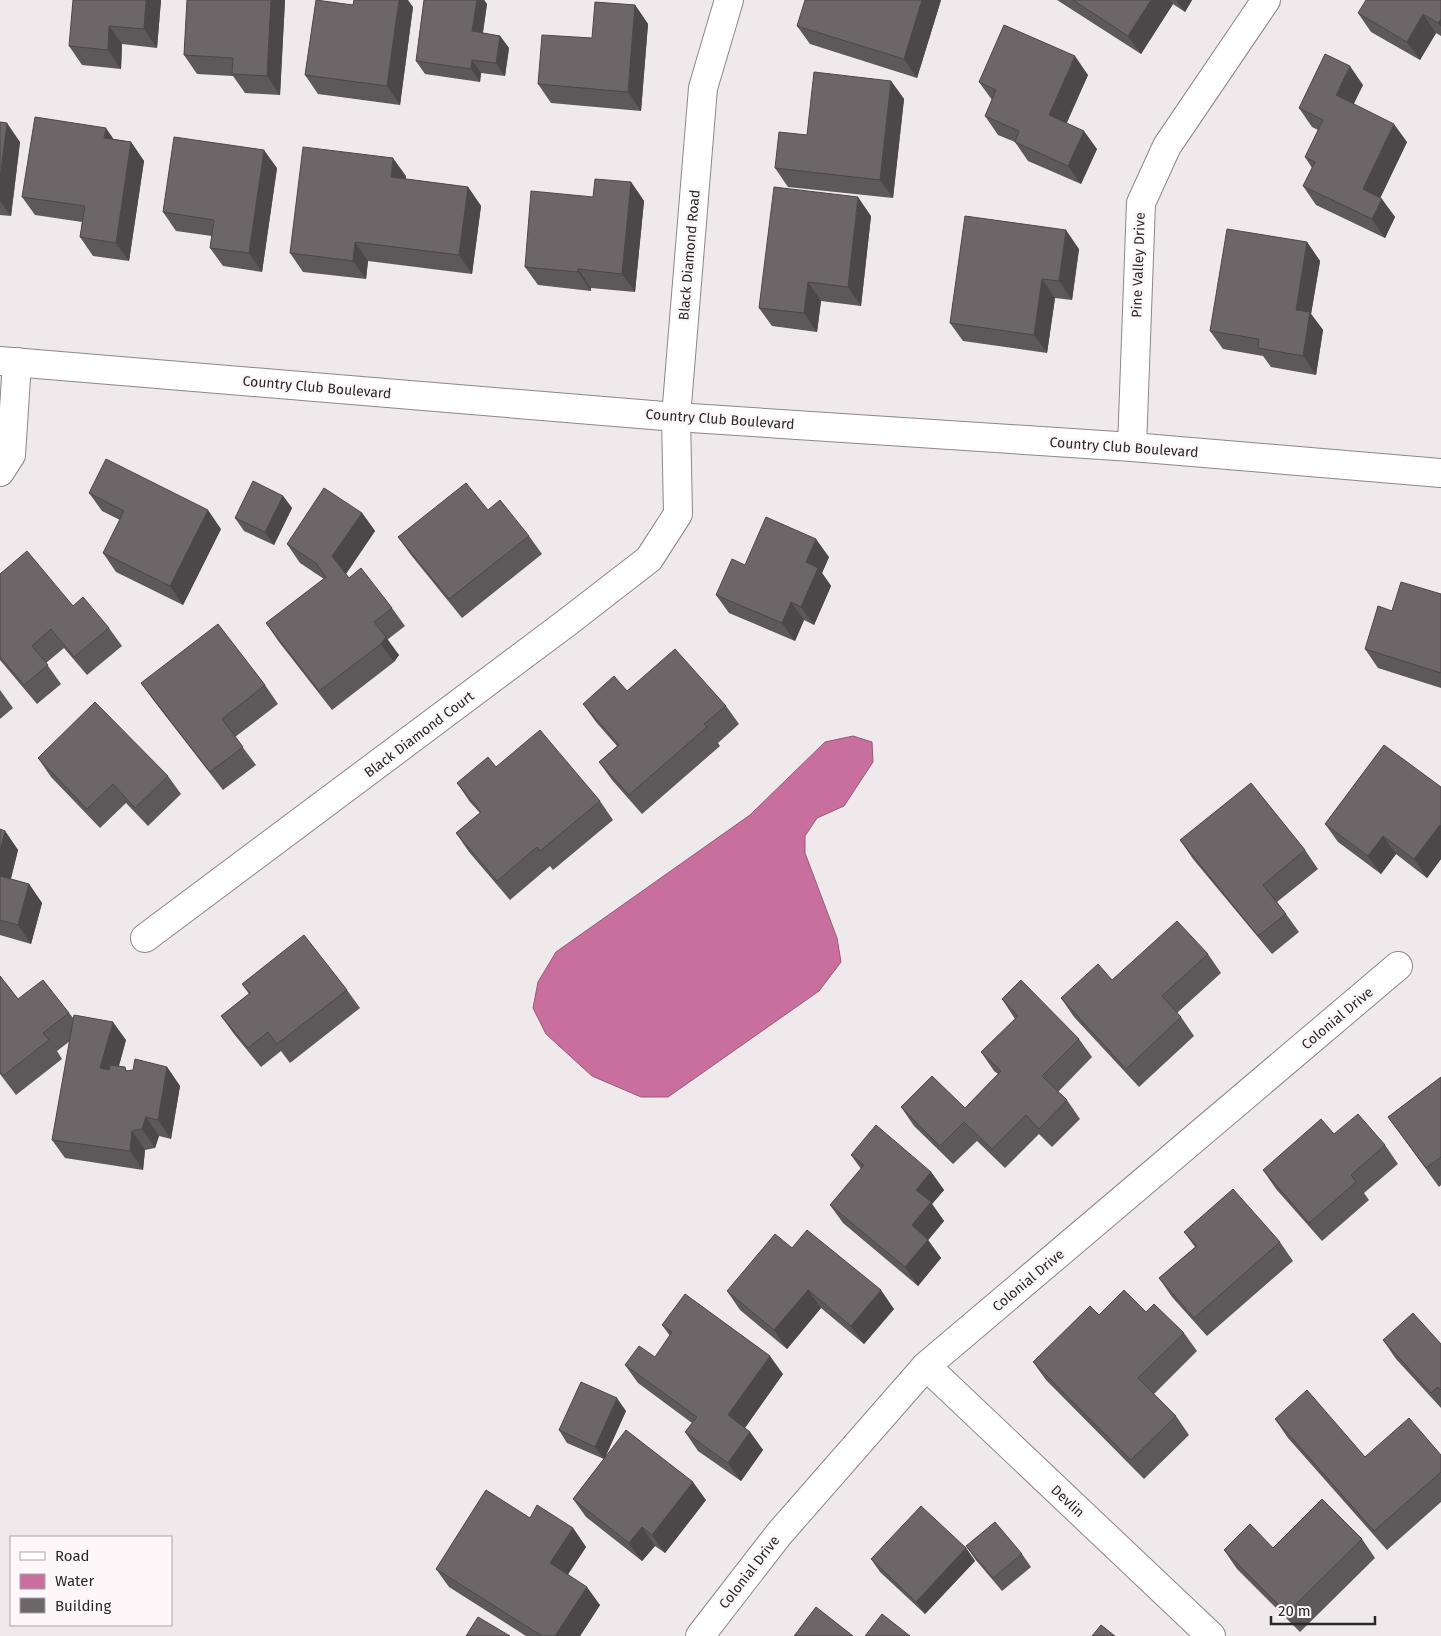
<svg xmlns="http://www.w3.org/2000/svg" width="1441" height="1636" viewBox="0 0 1441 1636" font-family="'Fira Sans',sans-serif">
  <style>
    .water { fill: #c86f9d; stroke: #98597a }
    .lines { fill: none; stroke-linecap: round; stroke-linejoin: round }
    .minor-casing { stroke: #8c8689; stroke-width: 30 }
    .minor { stroke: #fff; stroke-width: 28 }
    .wall { fill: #5d5859 }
    .shaded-wall { fill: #4c4749 }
    .building { fill: #6c6668; stroke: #4c4749 }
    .labels { text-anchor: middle; stroke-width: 5; stroke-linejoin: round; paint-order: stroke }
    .street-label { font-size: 14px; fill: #292728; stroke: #fdf7fa }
  </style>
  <rect width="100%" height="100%" fill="#f0e9ec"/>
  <polygon class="water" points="853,736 872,742 873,762 844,806 817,818 805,836 805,853 837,938 841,962 819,991 668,1097 641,1097 592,1076 546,1034 533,1008 538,982 556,952 750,815 825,742"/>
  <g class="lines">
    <defs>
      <g id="minor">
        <polyline points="0,361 676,417 1132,447 1441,473"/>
        <polyline points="1132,447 1141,203 1167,146 1266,0"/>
        <polyline points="0,472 11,455 17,362"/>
        <polyline points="145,938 565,624 649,559 678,514 676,417 703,88 729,0"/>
        <polyline points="926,1366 1211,1636"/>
        <polyline points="700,1636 779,1534 926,1366 1398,966"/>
      </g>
    </defs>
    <use href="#minor" class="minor-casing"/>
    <use href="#minor" class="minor"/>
  </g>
  <g class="wall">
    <polygon points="161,0 157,48 122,44 121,69 82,65 69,46"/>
    <polygon points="187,0 285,0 280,95 245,93 233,76 197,74 184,55"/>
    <polygon points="424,0 484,0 487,4 483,33 500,36 509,48 505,76 481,73 480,82 425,74 416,61"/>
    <polygon points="941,0 917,78 810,44 797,26"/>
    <polygon points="1057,0 1192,0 1185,12 1173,4 1141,54"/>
    <polygon points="1441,0 1441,36 1436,33 1420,60 1371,32 1358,13"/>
    <polygon points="353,5 413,7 400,105 318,94 305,75"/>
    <polygon points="635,5 648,24 641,111 551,103 538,84 592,38"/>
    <polygon points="1088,75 1066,123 1097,149 1081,184 1028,161 1015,142 998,135 985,116 992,100 979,82"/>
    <polygon points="891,81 904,99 893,198 788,187 775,168 807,135"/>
    <polygon points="1363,85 1353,104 1407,142 1380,198 1395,217 1385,238 1316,205 1303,186 1312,168 1305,157 1318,130 1312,127 1299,108"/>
    <polygon points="0,122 20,142 11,216 0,215"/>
    <polygon points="114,139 131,142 144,161 129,261 93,256 80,237 82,222 35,215 22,197"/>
    <polygon points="277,168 262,272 223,266 210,248 212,236 176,231 163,212"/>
    <polygon points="406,176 406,179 468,187 481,206 472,274 368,261 366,279 303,272 290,253"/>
    <polygon points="631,182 644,201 635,292 591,288 591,291 538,285 525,267 593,197"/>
    <polygon points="871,216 861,306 821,301 817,332 772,326 759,308"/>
    <polygon points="1307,242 1320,261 1311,314 1323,330 1316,375 1271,367 1263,356 1223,349 1210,331"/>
    <polygon points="1079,249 1072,300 1055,298 1047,353 963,341 950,323"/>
    <polygon points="89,493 221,529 183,605 116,572 103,553 120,520 102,511"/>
    <polygon points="283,496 292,508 274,545 244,531 235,518"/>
    <polygon points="488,510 529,536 542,554 462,618 411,555 398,537"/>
    <polygon points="362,513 375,531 346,574 349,578 392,608 405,626 387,640 399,655 394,662 332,710 279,642 266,623 324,579 300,563 287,544"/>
    <polygon points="829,557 822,573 831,586 814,625 804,620 795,641 729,613 716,595 745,565"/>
    <polygon points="0,574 73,606 109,628 122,646 87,675 64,648 46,663 61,684 37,704 0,660"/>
    <polygon points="1441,594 1441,688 1378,668 1365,649 1392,611"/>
    <polygon points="141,683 265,685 278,704 235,737 256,765 223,790 154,701"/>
    <polygon points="0,690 13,708 0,719"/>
    <polygon points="627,691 726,706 739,724 718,743 720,746 642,814 612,780 599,762 617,746 596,722 583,704"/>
    <polygon points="38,758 168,776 181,794 148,826 126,803 100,828 51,777"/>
    <polygon points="496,767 600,801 613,820 553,870 550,866 510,900 469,852 456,833 480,813 470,802 457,783"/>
    <polygon points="1441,787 1441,859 1427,878 1396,854 1381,874 1338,842 1325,824"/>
    <polygon points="0,829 5,831 18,850 11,879 29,884 42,903 31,944 0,935"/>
    <polygon points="1180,840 1305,850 1318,869 1277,902 1286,914 1299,932 1272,954 1193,859"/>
    <polygon points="1208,954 1221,973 1177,1013 1181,1017 1194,1036 1139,1087 1074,1017 1061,998 1112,980"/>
    <polygon points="0,976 18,999 69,1013 74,1019 126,1040 119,1066 128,1071 167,1067 180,1086 171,1139 159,1136 155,1148 145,1150 143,1170 65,1158 52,1140 70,1041 57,1051 62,1059 16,1095 0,1074"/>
    <polygon points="242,984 347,990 360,1008 290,1063 281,1051 261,1067 234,1034 221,1016 249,994"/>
    <polygon points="1002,999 1079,1039 1092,1057 1058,1092 1067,1100 1080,1119 1052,1147 1039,1134 1005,1168 977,1141 953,1164 914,1126 901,1107 965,1108 998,1074 994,1071 981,1052 1015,1019"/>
    <polygon points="1441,1077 1441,1185 1439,1187 1388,1117"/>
    <polygon points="1334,1134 1385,1145 1398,1164 1364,1193 1369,1200 1322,1241 1276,1189 1263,1170"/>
    <polygon points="851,1155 931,1172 944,1190 932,1204 944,1221 928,1240 941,1258 918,1286 843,1223 830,1205 861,1169"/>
    <polygon points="1184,1232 1280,1242 1293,1261 1207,1336 1172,1297 1159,1278 1195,1247"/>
    <polygon points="792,1248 894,1309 864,1344 821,1308 787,1349 740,1310 727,1291"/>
    <polygon points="1146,1312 1184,1333 1197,1351 1154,1394 1176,1416 1189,1435 1144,1479 1046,1380 1033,1362 1099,1315"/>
    <polygon points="662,1325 783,1374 745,1428 750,1432 763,1450 741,1481 698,1451 685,1432 692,1423 638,1383 625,1365 655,1357 670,1336"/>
    <polygon points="1383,1340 1441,1344 1441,1408 1396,1359"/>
    <polygon points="626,1411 605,1458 706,1500 665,1553 655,1546 642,1561 586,1517 573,1499 604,1459 567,1443 559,1430"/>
    <polygon points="1275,1419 1365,1457 1441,1455 1441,1502 1387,1550 1288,1438"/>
    <polygon points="530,1518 573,1528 586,1547 568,1574 600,1605 580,1636 526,1636 449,1587 436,1569"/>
    <polygon points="1362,1539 1375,1558 1300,1632 1237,1569 1224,1550 1273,1548"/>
    <polygon points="966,1546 1022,1554 1031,1567 1002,1591 975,1559"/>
    <polygon points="966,1548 975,1561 925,1614 880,1572 871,1559"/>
  </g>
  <g class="shaded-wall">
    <polygon points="146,0 161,0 157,48 144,29"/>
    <polygon points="271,0 285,0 280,95 267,76"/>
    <polygon points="399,0 408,0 413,7 400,105 387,86"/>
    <polygon points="477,0 484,0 487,4 481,44 472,31"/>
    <polygon points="922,0 941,0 917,78 904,59"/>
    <polygon points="1151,0 1170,0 1173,4 1141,54 1128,36"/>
    <polygon points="1176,0 1192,0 1185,12"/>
    <polygon points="635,5 648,24 641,111 628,92"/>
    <polygon points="1423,14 1436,33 1420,60 1407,42"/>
    <polygon points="1441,19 1441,27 1438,23"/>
    <polygon points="109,26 122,44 121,69 108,50"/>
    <polygon points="500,36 509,48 505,76 496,63"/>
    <polygon points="1075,56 1088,75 1062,134 1049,115"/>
    <polygon points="472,60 481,73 480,82 471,69"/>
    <polygon points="1350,66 1363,85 1349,114 1336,95"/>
    <polygon points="891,81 904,99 893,198 880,180"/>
    <polygon points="7,123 20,142 11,216 0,201 0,179"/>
    <polygon points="1394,124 1407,142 1376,207 1363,189"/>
    <polygon points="106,128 119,147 104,138"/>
    <polygon points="1084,131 1097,149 1081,184 1068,166"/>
    <polygon points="131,142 144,161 129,261 116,243"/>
    <polygon points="264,150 277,168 262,272 249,253"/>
    <polygon points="393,158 406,176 404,196 391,177"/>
    <polygon points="631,182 644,201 635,292 622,274"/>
    <polygon points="468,187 481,206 472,274 459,255"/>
    <polygon points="858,197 871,216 861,306 848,287"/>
    <polygon points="1382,199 1395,217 1385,238 1372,219"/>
    <polygon points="1066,230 1079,249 1072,300 1059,281"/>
    <polygon points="355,242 368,261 366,279 353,261"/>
    <polygon points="1307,242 1320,261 1311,314 1323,330 1316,375 1303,356 1296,310"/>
    <polygon points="578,269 591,288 591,291 578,272"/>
    <polygon points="1042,279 1055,298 1047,353 1034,335"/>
    <polygon points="808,282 821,301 817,332 804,313"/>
    <polygon points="283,496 292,508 274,545 265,532"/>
    <polygon points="208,510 221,529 183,605 170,586"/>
    <polygon points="362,513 375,531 345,575 332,556"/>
    <polygon points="816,539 829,557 822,573 831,586 814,625 801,607 806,562"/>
    <polygon points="791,602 804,620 795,641 782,623"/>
    <polygon points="386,637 399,655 394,662 381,644"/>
    <polygon points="1440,825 1441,826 1441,859 1427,878 1414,859"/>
    <polygon points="5,831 18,850 7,893 0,883 0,852"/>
    <polygon points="1383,836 1396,854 1381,874 1368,856"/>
    <polygon points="29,884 42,903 31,944 18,925"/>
    <polygon points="113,1022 126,1040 113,1086 100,1068"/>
    <polygon points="167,1067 180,1086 171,1139 158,1120"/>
    <polygon points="146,1117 159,1136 155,1148 142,1129"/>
    <polygon points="132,1131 145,1150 143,1170 130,1151"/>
    <polygon points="931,1172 944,1190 932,1204 944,1221 925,1244 912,1225 916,1190"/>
    <polygon points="928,1240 941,1258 918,1286 905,1267"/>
    <polygon points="808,1290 821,1308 787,1349 774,1330"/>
    <polygon points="881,1290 894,1309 864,1344 851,1326"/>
    <polygon points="770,1356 783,1374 741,1433 728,1415"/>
    <polygon points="617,1398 626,1411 604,1459 595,1447"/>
    <polygon points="750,1432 763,1450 741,1481 728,1463"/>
    <polygon points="693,1482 706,1500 665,1553 652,1535"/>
    <polygon points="642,1527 655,1546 642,1561 629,1543"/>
    <polygon points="573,1528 586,1547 563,1582 550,1563"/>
    <polygon points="966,1548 975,1561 925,1614 916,1602"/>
    <polygon points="587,1587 600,1605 580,1636 555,1636"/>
  </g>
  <g class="building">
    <polygon points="73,0 146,0 144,29 109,26 108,50 69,46"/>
    <polygon points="187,0 271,0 267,76 232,74 233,58 184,55"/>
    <polygon points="316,0 353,5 354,0 399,0 387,86 305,75"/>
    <polygon points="424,0 477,0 472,31 500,36 496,63 472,60 471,69 416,61"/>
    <polygon points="805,0 922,0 904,59 797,26"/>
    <polygon points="1073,0 1151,0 1128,36"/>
    <polygon points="1366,0 1441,0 1441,19 1438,23 1423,14 1407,42 1358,13"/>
    <polygon points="595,2 635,5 628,92 538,84 542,35 592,38"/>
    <polygon points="1004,25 1075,56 1049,115 1084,131 1068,166 1015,142 1019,131 985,116 996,90 979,82"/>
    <polygon points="1325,54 1350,66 1336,95 1394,124 1363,189 1382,199 1372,219 1303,186 1315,162 1305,157 1323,120 1299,108"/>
    <polygon points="814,72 891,81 880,180 775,168 779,132 807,135"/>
    <polygon points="35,117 106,128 104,138 131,142 116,243 80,237 85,206 22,197"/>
    <polygon points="0,122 7,123 0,179"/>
    <polygon points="174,137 264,150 249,253 210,248 214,220 163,212"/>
    <polygon points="303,147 393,158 391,177 468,187 459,255 355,242 353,261 290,253"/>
    <polygon points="595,179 631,182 622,274 578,269 578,272 525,267 531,191 593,197"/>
    <polygon points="774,187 858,197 848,287 808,282 804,313 759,308"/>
    <polygon points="965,216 1066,230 1059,281 1042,279 1034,335 950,323"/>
    <polygon points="1227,229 1307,242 1296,310 1310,312 1303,356 1258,348 1259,339 1210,331"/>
    <polygon points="106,459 208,510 170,586 103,553 124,511 89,493"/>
    <polygon points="253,481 283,496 265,532 235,518"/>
    <polygon points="466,483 488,510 500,500 529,536 449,599 398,537"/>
    <polygon points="324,488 362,513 332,556 349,578 361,568 392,608 374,622 386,637 381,644 319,691 266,623 326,577 316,563 287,544"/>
    <polygon points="766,517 816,539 806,562 818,568 801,607 791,602 782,623 716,595 732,559 745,565"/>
    <polygon points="27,551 73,606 83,597 109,628 74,657 51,629 32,646 48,665 24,685 0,657 0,574"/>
    <polygon points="1401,582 1441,594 1441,673 1365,649 1378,606 1392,611"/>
    <polygon points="218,624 265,685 222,719 243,747 210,772 141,683"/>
    <polygon points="675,649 726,706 704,724 707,727 629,795 599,762 619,745 583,704 614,676 627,691"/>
    <polygon points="95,702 168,776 135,808 113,784 87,809 38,758"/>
    <polygon points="540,730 600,801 540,851 537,847 497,881 456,833 481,812 457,783 488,757 496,767"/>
    <polygon points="1384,745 1441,787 1441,826 1440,825 1414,859 1383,836 1368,856 1325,824"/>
    <polygon points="1251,783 1305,850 1263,885 1286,914 1258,936 1180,840"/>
    <polygon points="0,829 5,831 0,852"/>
    <polygon points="0,876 29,884 18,925 0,920"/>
    <polygon points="1177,921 1208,954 1162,996 1181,1017 1126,1069 1061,998 1098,964 1112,980"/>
    <polygon points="304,935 347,990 277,1044 268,1032 248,1048 221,1016 250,993 242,984"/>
    <polygon points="0,976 18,999 43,980 69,1013 43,1033 49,1040 3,1076 0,1072"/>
    <polygon points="1021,980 1079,1039 1042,1076 1067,1100 1039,1129 1026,1115 992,1149 964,1122 940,1146 901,1107 932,1076 965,1108 1001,1071 981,1052 1018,1016 1002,999"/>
    <polygon points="74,1015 113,1022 100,1068 109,1070 110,1065 125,1067 126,1071 133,1070 135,1059 167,1067 158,1120 146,1117 142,1129 132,1131 130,1151 52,1140"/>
    <polygon points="1441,1077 1441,1157 1426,1168 1388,1117"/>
    <polygon points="1358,1114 1385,1145 1351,1175 1356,1182 1309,1223 1263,1170 1321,1119 1334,1134"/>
    <polygon points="876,1125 931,1172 916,1190 931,1202 912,1225 928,1240 905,1267 830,1205 864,1165 851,1155"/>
    <polygon points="1233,1189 1280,1242 1194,1318 1159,1278 1197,1246 1184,1232"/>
    <polygon points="807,1230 881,1290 851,1326 808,1290 774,1330 727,1291 775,1234 792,1248"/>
    <polygon points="1124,1290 1146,1312 1154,1304 1184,1333 1138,1378 1176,1416 1131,1460 1033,1362 1090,1306 1099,1315"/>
    <polygon points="685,1294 770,1356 728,1415 750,1432 728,1463 685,1432 697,1417 625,1365 639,1346 655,1357 672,1332 662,1325"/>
    <polygon points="1413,1313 1441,1344 1441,1390 1438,1387 1431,1393 1383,1340"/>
    <polygon points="581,1382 617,1398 595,1447 559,1430"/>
    <polygon points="1307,1390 1365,1457 1409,1418 1441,1455 1441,1472 1374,1531 1275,1419"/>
    <polygon points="626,1430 693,1482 652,1535 642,1527 629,1543 573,1499"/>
    <polygon points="486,1490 530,1518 537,1505 573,1528 550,1563 587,1587 555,1636 542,1636 436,1569"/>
    <polygon points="1322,1499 1362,1539 1287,1613 1224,1550 1250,1524 1273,1548"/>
    <polygon points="921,1506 966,1548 916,1602 871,1559"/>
    <polygon points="995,1522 1022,1554 993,1578 966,1546"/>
    <polygon points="816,1607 853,1636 794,1636"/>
    <polygon points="882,1614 910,1636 865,1636"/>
    <polygon points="478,1617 510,1636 466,1636"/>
    <polygon points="1101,1625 1115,1636 1092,1636"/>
  </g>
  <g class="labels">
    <g class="street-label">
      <text transform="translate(689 255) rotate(-85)" y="5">Black Diamond Road</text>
      <text transform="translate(1138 265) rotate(-88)" y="5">Pine Valley Drive</text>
      <text transform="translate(317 387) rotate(5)" y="5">Country Club Boulevard</text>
      <text transform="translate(720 419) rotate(4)" y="5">Country Club Boulevard</text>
      <text transform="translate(1124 447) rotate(4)" y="5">Country Club Boulevard</text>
      <text transform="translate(419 734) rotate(-37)" y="5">Black Diamond Court</text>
      <text transform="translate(1337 1018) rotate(-40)" y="5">Colonial Drive</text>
      <text transform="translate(1028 1280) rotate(-40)" y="5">Colonial Drive</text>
      <text transform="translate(1068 1501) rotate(43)" y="5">Devlin</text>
      <text transform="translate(749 1572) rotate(-52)" y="5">Colonial Drive</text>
    </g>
  </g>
  <rect x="10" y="1536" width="162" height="90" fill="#fdf7fa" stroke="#a8a4a6"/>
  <rect x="20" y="1552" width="25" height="8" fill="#ffffff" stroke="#a8a4a6"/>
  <text x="55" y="1561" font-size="15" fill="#292728">Road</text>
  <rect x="20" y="1574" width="25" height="15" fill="#c86f9d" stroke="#a8a4a6"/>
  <text x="55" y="1586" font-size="15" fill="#292728">Water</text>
  <rect x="20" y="1598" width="25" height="15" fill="#6c6668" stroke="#a8a4a6"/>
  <text x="55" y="1611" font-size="15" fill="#292728">Building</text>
  <path d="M1271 1616v8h104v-8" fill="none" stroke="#292728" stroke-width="2.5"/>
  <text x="1278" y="1616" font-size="15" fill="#292728" stroke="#fdf7fa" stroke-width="4" paint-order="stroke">20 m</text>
</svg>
